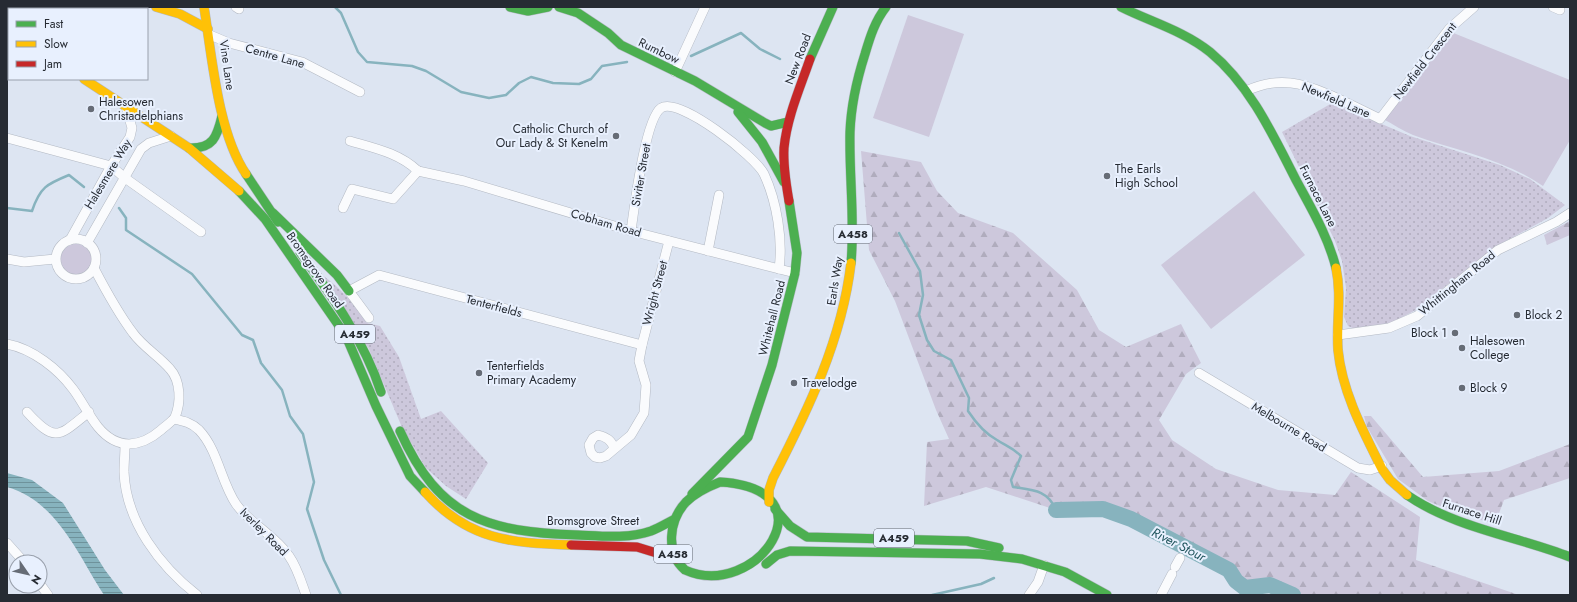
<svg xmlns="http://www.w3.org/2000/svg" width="1577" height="602" viewBox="0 0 1577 602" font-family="Jost,sans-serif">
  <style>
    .grass { fill: #cdc8dc }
    .forest { fill: url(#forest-firs) }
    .park { fill: url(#park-dots) }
    .water { fill: url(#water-rules) }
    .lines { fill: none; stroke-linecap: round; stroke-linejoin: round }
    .stream { stroke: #87b3be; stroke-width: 2.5 }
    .river { stroke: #87b3be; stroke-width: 16 }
    .street-casing { stroke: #b3b9c3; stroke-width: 10 }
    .fast-casing { stroke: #b3b9c3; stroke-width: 10 }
    .slow-casing { stroke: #b3b9c3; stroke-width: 10 }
    .jam-casing { stroke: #b3b9c3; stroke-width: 10 }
    .street { stroke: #fafbfd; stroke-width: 9 }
    .fast { stroke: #4caf50; stroke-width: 9 }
    .slow { stroke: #ffc107; stroke-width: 9 }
    .jam { stroke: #c62828; stroke-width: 9 }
    .poi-dot { fill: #666c76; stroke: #e8f0fe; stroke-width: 1.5 }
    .labels { text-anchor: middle; stroke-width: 4; stroke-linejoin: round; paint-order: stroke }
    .shield { fill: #e8f0fe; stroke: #606670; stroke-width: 1 }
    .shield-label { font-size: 11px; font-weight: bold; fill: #262b33 }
    .street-label { font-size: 12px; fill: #262b33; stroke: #e8f0fe }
    .poi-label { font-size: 12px; fill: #262b33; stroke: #e8f0fe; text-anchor: start }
    .water-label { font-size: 13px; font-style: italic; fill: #20545c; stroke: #e8f0fe }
  </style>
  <defs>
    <pattern id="forest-firs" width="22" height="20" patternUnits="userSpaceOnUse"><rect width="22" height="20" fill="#cdc8dc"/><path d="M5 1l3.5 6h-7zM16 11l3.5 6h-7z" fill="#b0acbd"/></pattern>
    <pattern id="park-dots" width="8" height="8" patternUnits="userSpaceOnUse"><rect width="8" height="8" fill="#cdc8dc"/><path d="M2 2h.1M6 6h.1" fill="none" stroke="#b0acbd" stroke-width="1.8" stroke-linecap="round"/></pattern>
    <pattern id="water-rules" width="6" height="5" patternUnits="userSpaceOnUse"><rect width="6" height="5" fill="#87b3be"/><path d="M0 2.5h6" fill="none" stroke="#6e929b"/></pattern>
  </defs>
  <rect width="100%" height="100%" fill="#dde5f2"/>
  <g class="grass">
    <polygon points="908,15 964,34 929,137 873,118"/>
    <path d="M1451 32 1570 80V140L1543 186C1504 159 1457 151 1413 135 1403 131 1393 124 1383 119Z"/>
    <polygon points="1254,191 1305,255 1211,329 1161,265"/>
    <circle cx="76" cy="260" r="16"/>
  </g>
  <g class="forest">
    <polygon points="861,151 921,162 937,191 958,213 1013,233 1077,290 1099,330 1126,347 1181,324 1201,363 1186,374 1159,420 1172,440 1216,469 1278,490 1335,495 1351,472 1420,517 1416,560 1519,595 1293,595 1270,585 1263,592 1250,594 1224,572 1170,544 1131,519 1103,510 1056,510 986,487 924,506 927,442 949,439 936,410 895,301 869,250"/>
    <polygon points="1570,221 1570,235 1547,245 1544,235"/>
    <polygon points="1364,416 1371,416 1423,477 1499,471 1570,444 1570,478 1504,500 1495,524 1460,514 1428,501 1398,479 1367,427"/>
  </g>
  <g class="park">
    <polygon points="1332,103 1410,136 1500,165 1530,179 1565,205 1548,218 1495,247 1414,311 1387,325 1355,329 1348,326 1344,317 1346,288 1342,261 1335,241 1282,132"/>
    <path d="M322 275C341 288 354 304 367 323L380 326 399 357 421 419 441 411 488 463 466 499 446 486 426 468 401 425 369 349Z"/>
  </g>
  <path class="water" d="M7 473 32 480 63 503 105 570 124 595H104C78 555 57 501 7 487Z"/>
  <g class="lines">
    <g class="stream">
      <polyline points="335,7 341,13 358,52 367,62 412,66 426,71 461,92 489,98 506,95 519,83 531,77 553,83 579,84 591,79 602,66 627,62"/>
      <polyline points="691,56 741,33 760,49 780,59"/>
      <path d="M7 208 32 211C40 187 47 184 69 175L84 187"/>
      <polyline points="119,208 126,218 126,230 192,274 242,335 253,340 261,363 282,390 290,416 303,434 314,482 307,509 324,560 341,595"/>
      <path d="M899 233 920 271 923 295 919 315 927 340 934 351 951 360 969 398 968 411C976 423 984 433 997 440 1006 446 1013 448 1021 456L1011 480 1013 487C1033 490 1048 490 1056 510"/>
      <polyline points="932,595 981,584 994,578"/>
    </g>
    <polyline class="river" points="1056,510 1103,509 1131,519 1229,570 1236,581 1245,588 1270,585 1293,595"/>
    <defs>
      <g id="street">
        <polyline points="236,7 239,9"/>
        <polyline points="1553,7 1560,10"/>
        <polyline points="210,35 229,43 302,62 360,92"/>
        <polyline points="7,58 9,55"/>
        <polyline points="675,72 705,7"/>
        <path d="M1246 91C1259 85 1276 81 1291 83 1315 85 1357 108 1380 119L1449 29 1474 7"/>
        <polyline points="7,138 111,166 125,178 201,232"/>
        <path d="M350 141C374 148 399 153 418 171"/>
        <polyline points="418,171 464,181 631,231 795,273"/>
        <polyline points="343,208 352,189 393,199 418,171"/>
        <path d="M631 231C634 210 645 119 661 108 679 96 756 157 764 174 777 202 783 240 779 269"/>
        <circle cx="76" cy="259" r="20"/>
        <polyline points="70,240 111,166 130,137 132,128 126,107"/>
        <polyline points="87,243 141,149 149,143 171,136"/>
        <polyline points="708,251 719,195"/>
        <polyline points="7,259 24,262 55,259"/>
        <polyline points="369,318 349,291 379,275 642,345"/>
        <polyline points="1338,335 1389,328 1417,316 1498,250 1556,222 1570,213"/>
        <path d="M7 344C33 349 58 369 73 389 82 401 89 416 98 427 117 450 140 448 161 430 165 426 172 422 175 417 181 403 181 381 170 369 159 356 143 347 133 333 118 313 106 291 94 268"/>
        <polyline points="1199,373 1358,468 1370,470 1382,466"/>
        <path d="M27 412C56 444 59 436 89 412"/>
        <path d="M174 419C184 421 192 423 199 430 218 450 221 482 236 504 250 524 275 535 289 556 297 567 301 581 306 595"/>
        <path d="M125 445C125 454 124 463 124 472 126 522 160 566 197 595"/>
        <path d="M614 449C612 440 606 437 598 435L593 438 589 445 591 453 595 457 600 458 606 456 631 435 644 413 646 385 639 361 642 345 669 241"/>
        <polyline points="7,543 24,562"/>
        <polyline points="1175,567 1180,558"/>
        <polyline points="40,584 48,595"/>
        <polyline points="1029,595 1038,582 1044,565"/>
        <polyline points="1161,595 1172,574"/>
      </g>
      <g id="fast">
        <polyline points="510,7 528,11 548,7"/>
        <polyline points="559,7 578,13 608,33 621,45 695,81 765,123 771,126 788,122"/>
        <path d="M1121 7C1151 22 1184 31 1210 52 1250 85 1273 135 1296 180 1311 208 1328 236 1336 268"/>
        <polyline points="7,25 9,27"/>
        <polyline points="810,59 833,7"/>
        <polyline points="738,112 762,142 784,182"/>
        <path d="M189 148C213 149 217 137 222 116"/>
        <polyline points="246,174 278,222"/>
        <polyline points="239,191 265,219 346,336 376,406 410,476 425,492"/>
        <polyline points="273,213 337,275 349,291"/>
        <path d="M300 252C332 296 364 340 381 392"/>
        <path d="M851 263C855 220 849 176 850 132 851 105 857 79 865 54 870 37 875 21 886 7"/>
        <path d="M400 431C439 518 487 532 578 535 601 536 628 539 651 531 659 528 667 523 675 519"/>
        <path d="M720 482C835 489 756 602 685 570 665 553 669 520 686 502 696 492 707 487 720 482Z"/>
        <polyline points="692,494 748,437 772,365 795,273 797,253 789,201"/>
        <path d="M1407 495C1455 528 1516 536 1570 557"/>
        <polyline points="775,509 790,526 807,537 967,541 999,548"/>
        <polyline points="766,564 777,555 790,551 980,554 1022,559 1065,572 1107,595"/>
      </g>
      <g id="slow">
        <polyline points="156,7 180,14 208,29"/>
        <path d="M204 7C212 57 218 133 246 174"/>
        <polyline points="84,79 189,148 239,191"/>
        <path d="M1336 268C1342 296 1336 322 1338 350 1342 392 1364 433 1382 469L1390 480 1407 495"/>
        <path d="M425 492C468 540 510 543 571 545"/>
        <path d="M769 502V490L773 478C808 410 842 340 851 263"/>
      </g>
      <g id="jam">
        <path d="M789 201C786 184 783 166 784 148 787 117 800 88 810 59"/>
        <polyline points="571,545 637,547 676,559"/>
      </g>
    </defs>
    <use href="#street" class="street-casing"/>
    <use href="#fast" class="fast-casing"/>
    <use href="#slow" class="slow-casing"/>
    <use href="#jam" class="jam-casing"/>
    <use href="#street" class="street"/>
    <use href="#fast" class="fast"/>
    <use href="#slow" class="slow"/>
    <use href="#jam" class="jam"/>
  </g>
  <g class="poi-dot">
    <circle cx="91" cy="109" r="4"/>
    <circle cx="616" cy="136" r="4"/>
    <circle cx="1107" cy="176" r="4"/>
    <circle cx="1517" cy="315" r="4"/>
    <circle cx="1455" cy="333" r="4"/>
    <circle cx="1462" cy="348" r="4"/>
    <circle cx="479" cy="373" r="4"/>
    <circle cx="794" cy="383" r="4"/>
    <circle cx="1462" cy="388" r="4"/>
  </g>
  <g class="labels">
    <g class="shield">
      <rect x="834" y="225" width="38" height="18" rx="3"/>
      <rect x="335" y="325" width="40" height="18" rx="3"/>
      <rect x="874" y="529" width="40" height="18" rx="3"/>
      <rect x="654" y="545" width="38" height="18" rx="3"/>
    </g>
    <g class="shield-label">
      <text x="853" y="238">A458</text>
      <text x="355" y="338">A459</text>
      <text x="894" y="542">A459</text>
      <text x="673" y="558">A458</text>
    </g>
    <g class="street-label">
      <text transform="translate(659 51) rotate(26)" y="4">Rumbow</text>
      <text transform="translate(275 56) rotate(16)" y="4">Centre Lane</text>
      <text transform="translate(798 59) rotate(-69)" y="4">New Road</text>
      <text transform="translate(1425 61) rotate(-52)" y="4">Newfield Crescent</text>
      <text transform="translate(227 65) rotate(82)" y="4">Vine Lane</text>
      <text transform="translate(1336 100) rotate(23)" y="4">Newfield Lane</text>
      <text transform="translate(108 174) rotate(-59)" y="4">Halesmere Way</text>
      <text transform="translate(641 175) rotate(-80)" y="4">Siviter Street</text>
      <text transform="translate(1318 196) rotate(63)" y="4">Furnace Lane</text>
      <text transform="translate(606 223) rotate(16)" y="4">Cobham Road</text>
      <text transform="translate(315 270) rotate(55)" y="4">Bromsgrove Road</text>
      <text transform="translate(835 281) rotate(-81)" y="4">Earls Way</text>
      <text transform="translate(1457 283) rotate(-39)" y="4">Whittingham Road</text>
      <text transform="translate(655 293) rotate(-75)" y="4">Wright Street</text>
      <text transform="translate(494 306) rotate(15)" y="4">Tenterfields</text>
      <text transform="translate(772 318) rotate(-76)" y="4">Whitehall Road</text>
      <text transform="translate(1289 427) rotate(31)" y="4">Melbourne Road</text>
      <text transform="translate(1472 512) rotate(18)" y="4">Furnace Hill</text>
      <text x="593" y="525">Bromsgrove Street</text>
      <text transform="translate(264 532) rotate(45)" y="4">Iverley Road</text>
    </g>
    <g class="poi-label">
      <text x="99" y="106">Halesowen<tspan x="99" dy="14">Christadelphians</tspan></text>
      <text x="608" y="133" text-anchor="end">Catholic Church of<tspan x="608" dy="14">Our Lady &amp; St Kenelm</tspan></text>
      <text x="1115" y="173">The Earls<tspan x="1115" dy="14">High School</tspan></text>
      <text x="1525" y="319">Block 2</text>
      <text x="1447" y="337" text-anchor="end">Block 1</text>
      <text x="1470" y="345">Halesowen<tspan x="1470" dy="14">College</tspan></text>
      <text x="487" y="370">Tenterfields<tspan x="487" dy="14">Primary Academy</tspan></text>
      <text x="802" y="387">Travelodge</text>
      <text x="1470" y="392">Block 9</text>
    </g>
    <g class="water-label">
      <text transform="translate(1179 544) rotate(27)" y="5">River Stour</text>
    </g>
  </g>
  <rect width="1577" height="602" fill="none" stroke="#262b33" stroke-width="16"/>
  <rect x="8" y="8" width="140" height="72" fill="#e8f0fe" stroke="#9aa1ad"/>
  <rect x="16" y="21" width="20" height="6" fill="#4caf50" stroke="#9aa1ad"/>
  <text x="44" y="28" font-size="12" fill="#262b33">Fast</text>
  <rect x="16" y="41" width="20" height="6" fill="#ffc107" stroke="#9aa1ad"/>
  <text x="44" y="48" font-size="12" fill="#262b33">Slow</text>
  <rect x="16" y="61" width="20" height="6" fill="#c62828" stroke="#9aa1ad"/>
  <text x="44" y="68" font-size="12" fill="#262b33">Jam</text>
  <g transform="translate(28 574) rotate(124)"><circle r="19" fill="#e8f0fe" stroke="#9aa1ad"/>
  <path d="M0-3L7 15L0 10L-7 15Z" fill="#666c76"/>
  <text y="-6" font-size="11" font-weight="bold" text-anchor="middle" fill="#262b33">N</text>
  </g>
</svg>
